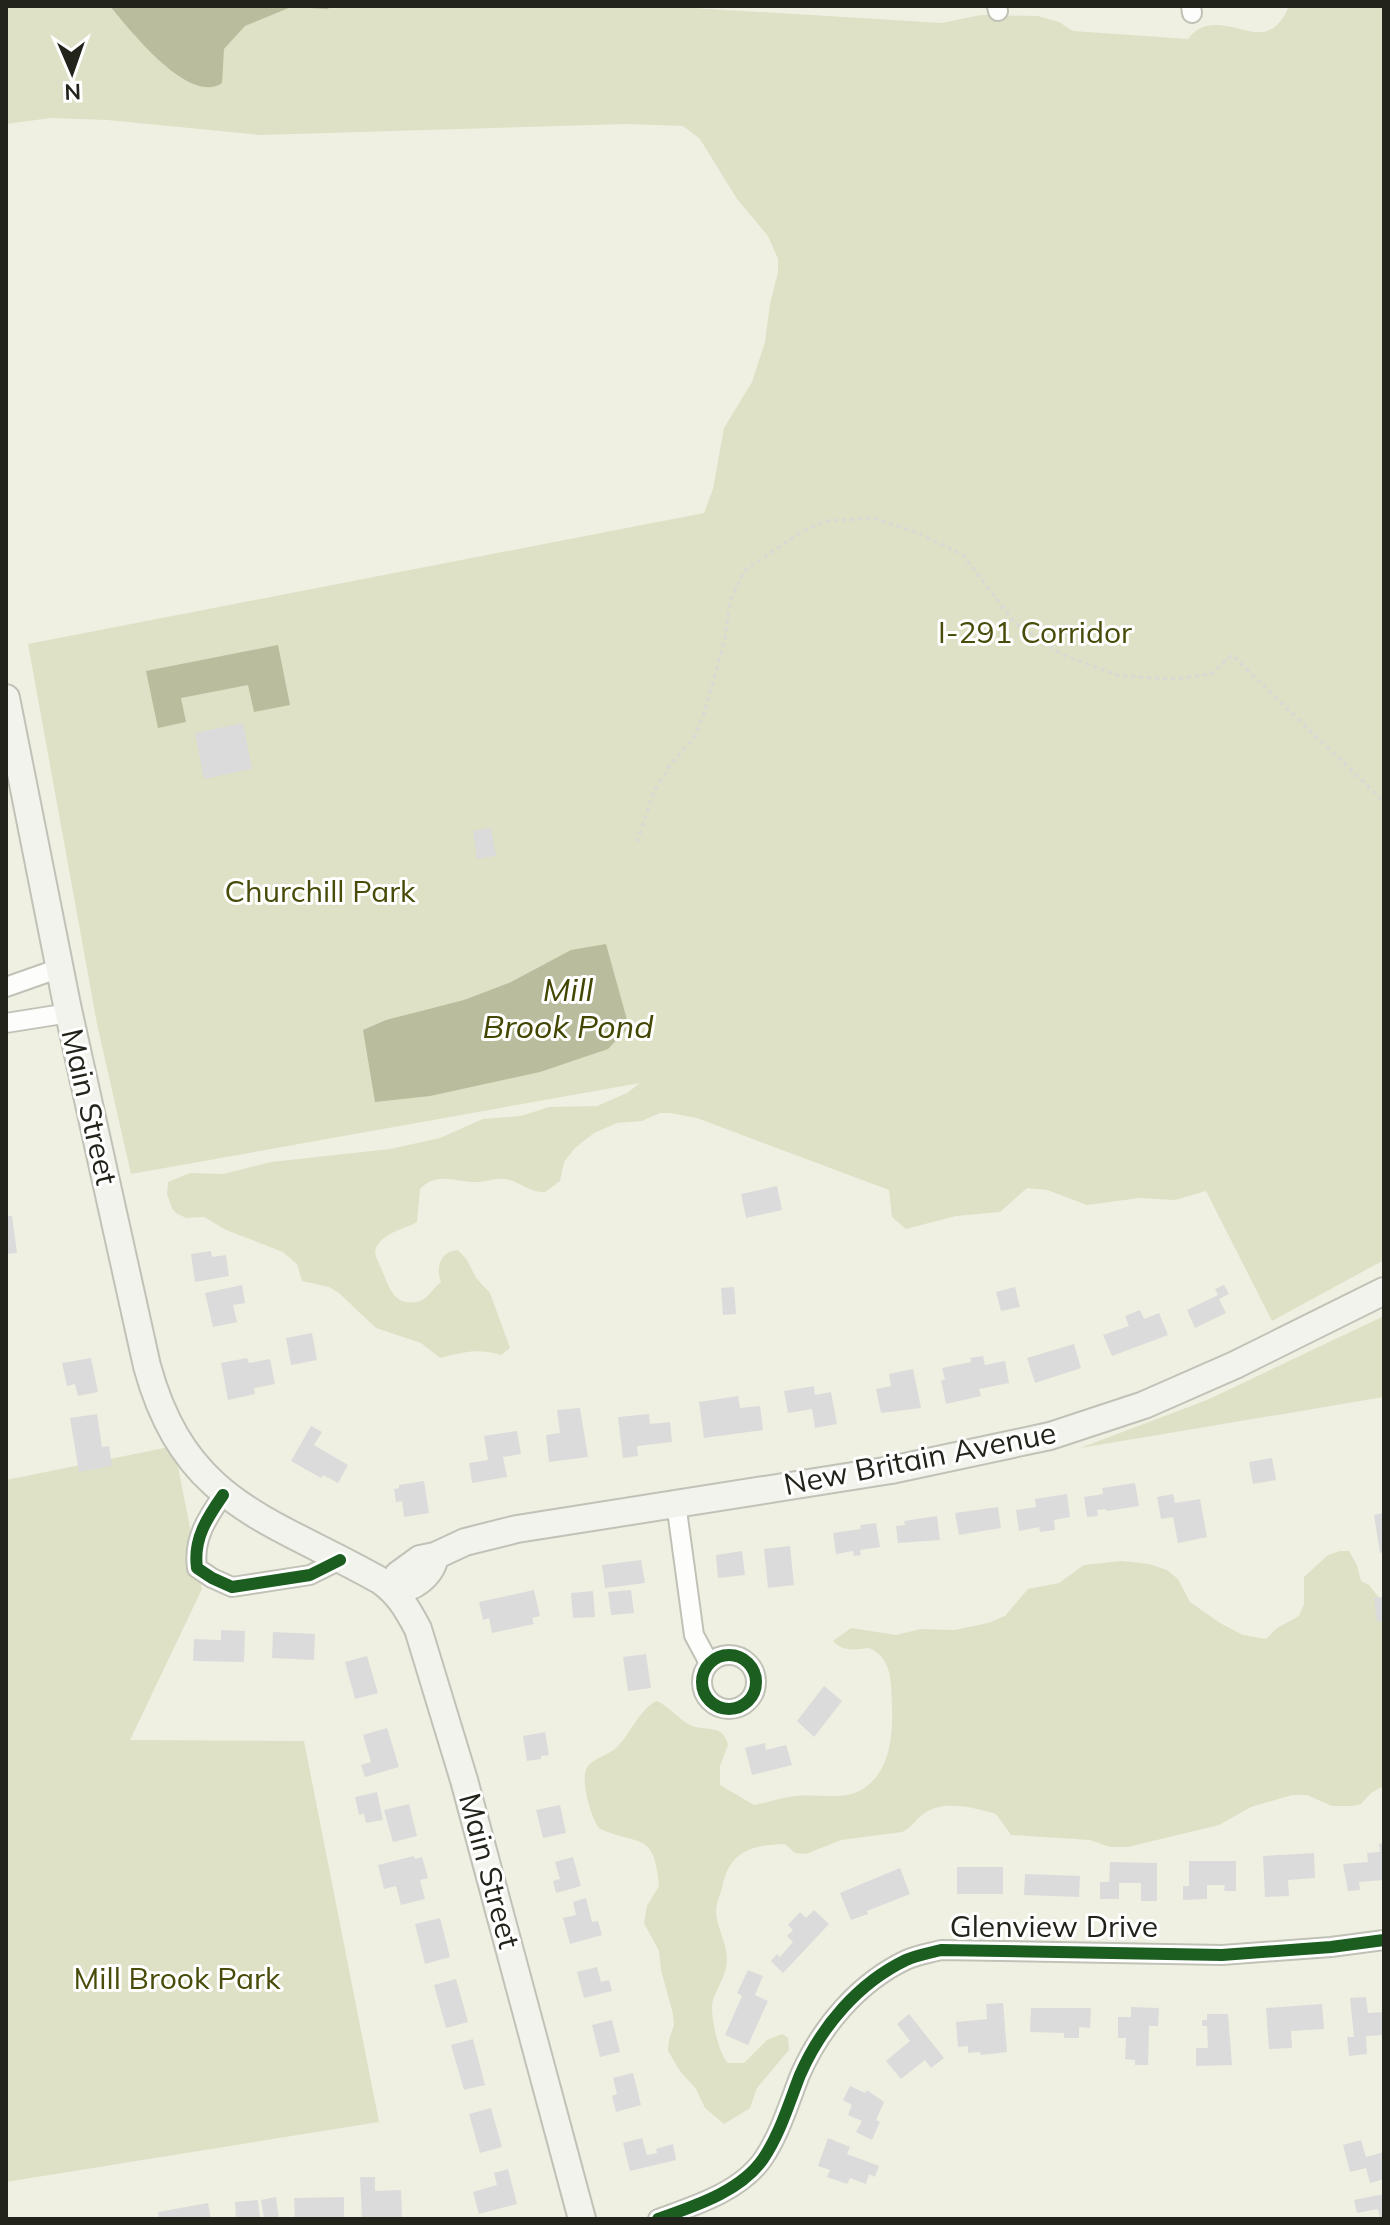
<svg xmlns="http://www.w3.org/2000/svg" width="1390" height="2225" viewBox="0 0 1390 2225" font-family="Mulish,sans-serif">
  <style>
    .green { fill: #dee1c5 }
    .water { fill: #b9bc9d }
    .building { fill: #dbdbdb }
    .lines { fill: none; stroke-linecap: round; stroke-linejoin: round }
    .minor-casing { stroke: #c1c2b7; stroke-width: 22 }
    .secondary-casing { stroke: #c1c2b7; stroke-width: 30 }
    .path { stroke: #d9d9d5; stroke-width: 3; stroke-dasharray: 4 4; stroke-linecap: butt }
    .minor { stroke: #fdfdfb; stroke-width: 18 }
    .secondary { stroke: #f3f3ee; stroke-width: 26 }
    .cycleway-casing { stroke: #fff; stroke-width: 17 }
    .cycleway { stroke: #1b5e20; stroke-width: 12 }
    .labels { text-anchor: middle; stroke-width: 6; stroke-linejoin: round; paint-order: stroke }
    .park-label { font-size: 30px; fill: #494c09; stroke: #fff }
    .street-label { font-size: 30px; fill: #22231a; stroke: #fff }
    .water-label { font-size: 32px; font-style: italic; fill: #434600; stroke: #fff }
  </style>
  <rect width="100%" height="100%" fill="#eff0e2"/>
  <g class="green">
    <path d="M6 6H661L942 23 981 15 1038 16 1059 22 1073 31 1188 39C1192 34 1197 29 1203 27 1238 16 1267 57 1289 6H1384V1260L1272 1321 1206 1191 1175 1200 1140 1198 1087 1205 1047 1190 1027 1188 1000 1212 956 1216 906 1229 892 1217 889 1190 697 1118 670 1113H660L642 1121 617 1123 594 1133 575 1148 564 1162 560 1181 545 1192C532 1193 522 1184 510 1180 496 1176 486 1183 473 1182 453 1181 436 1172 420 1189L417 1222C405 1229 388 1231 379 1243 372 1252 376 1257 380 1266 388 1282 391 1306 416 1302 427 1301 433 1288 441 1282 435 1267 441 1251 458 1250L467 1260 476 1278 490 1293 510 1348 501 1355C476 1348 465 1352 440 1358L421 1343 376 1328 339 1293 329 1287 302 1281 297 1264 283 1252 226 1230 204 1217 186 1218 176 1213 172 1208 167 1194 168 1182 190 1173 223 1174 271 1162 390 1149 440 1138 483 1119 521 1116 549 1107 597 1106 627 1093 640 1083 131 1174 97 1024 28 644 704 513 713 489 724 428 752 382 765 342 770 304 778 272V259L768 236 737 199 700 139 683 126 626 124 260 135 107 120 51 118 6 124Z"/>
    <polygon points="1384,1316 1384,1397 1080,1448 1207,1400"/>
    <polygon points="174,1446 202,1589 130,1740 304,1741 379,2122 6,2182 6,1480"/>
    <path d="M1340 1551H1349L1357 1565 1361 1581 1369 1585 1384 1604V1786L1371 1793 1361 1804 1353 1806H1332L1307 1795H1292L1251 1807 1219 1825 1128 1847H1110L1090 1840 1011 1835 996 1814C975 1808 947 1800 926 1812 917 1817 912 1828 902 1832L841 1840 806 1854 795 1853 785 1844C750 1845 729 1852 722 1888 720 1895 716 1904 716 1912 717 1928 727 1943 727 1959 727 1974 718 1986 713 2000 709 2012 719 2056 728 2063H744L767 2040 782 2034 788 2038 789 2050 757 2088 750 2108 724 2124 705 2108 696 2089 680 2071 668 2051 669 2040 674 2025 673 2014 661 1970 659 1951 644 1923 647 1906 659 1886C655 1831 639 1846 600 1829 591 1820 581 1781 586 1770 590 1759 607 1756 616 1748 630 1735 640 1708 657 1701 670 1707 678 1719 690 1725 706 1732 723 1723 728 1745L720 1766V1785L754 1805C768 1803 782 1797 796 1796 816 1794 838 1800 857 1792 890 1777 893 1737 892 1706 891 1684 893 1658 869 1648 856 1649 844 1653 833 1641L851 1628 896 1635 921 1629 954 1630 988 1623 1005 1616 1028 1589 1059 1583 1084 1565 1122 1561 1149 1564 1167 1570 1178 1579 1190 1602 1220 1623 1243 1635 1266 1639 1277 1628 1299 1616 1304 1604V1577L1328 1555Z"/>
  </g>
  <g class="water">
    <path d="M110 6H334L327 9 291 7 245 26 224 49 222 83C189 106 129 29 110 6Z"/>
    <polygon points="278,645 290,705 254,712 248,685 181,698 186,722 158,728 146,671"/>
    <polygon points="606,944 629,1027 608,1049 540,1072 430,1096 375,1102 363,1030 386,1020 464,1000 511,982 571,950"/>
  </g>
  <g class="building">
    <polygon points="243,723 252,769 204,779 195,733"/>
    <polygon points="491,828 496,856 477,859 473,831"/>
    <polygon points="777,1186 782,1210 746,1218 741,1194"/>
    <polygon points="6,1216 12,1216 17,1253 6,1254"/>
    <polygon points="211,1251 212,1257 226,1255 229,1276 195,1282 191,1254"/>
    <polygon points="242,1285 245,1303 233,1305 237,1322 213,1327 205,1293"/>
    <polygon points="1224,1285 1229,1294 1219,1299 1226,1313 1195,1328 1187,1310 1218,1295 1215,1289"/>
    <polygon points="734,1287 736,1314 723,1315 721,1288"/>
    <polygon points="1015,1287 1020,1307 1001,1311 996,1292"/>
    <polygon points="1140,1310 1144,1319 1159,1313 1168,1335 1112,1356 1103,1335 1129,1326 1125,1316"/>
    <polygon points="312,1333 317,1360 291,1365 286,1338"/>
    <polygon points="1074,1344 1081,1368 1035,1383 1027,1358"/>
    <polygon points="983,1356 985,1365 1005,1361 1009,1383 979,1389 981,1396 946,1404 941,1380 945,1380 942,1368 971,1362 970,1358"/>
    <polygon points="91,1358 98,1392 78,1396 75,1384 67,1386 62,1363"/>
    <polygon points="247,1358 249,1363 270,1359 275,1384 254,1388 255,1394 228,1400 221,1363"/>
    <polygon points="913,1369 921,1408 881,1413 876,1389 891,1386 889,1374"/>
    <polygon points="814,1386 815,1395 831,1392 837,1424 815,1428 812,1409 788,1413 784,1391"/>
    <polygon points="738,1396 740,1408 760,1406 763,1430 704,1438 699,1402"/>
    <polygon points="580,1408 588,1457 549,1462 546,1435 560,1433 557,1410"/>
    <polygon points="97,1414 102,1447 109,1446 112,1466 79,1472 70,1418"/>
    <polygon points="649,1414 650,1424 670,1422 672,1442 637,1446 638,1456 623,1458 618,1417"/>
    <polygon points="311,1426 322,1432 314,1445 348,1465 338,1483 323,1475 321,1478 291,1461"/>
    <polygon points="517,1431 521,1454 503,1457 507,1477 472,1483 469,1463 488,1460 484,1436"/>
    <polygon points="1272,1458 1276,1480 1253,1484 1249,1462"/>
    <polygon points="424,1481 429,1513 404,1517 402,1501 396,1502 394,1489 399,1488 399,1485"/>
    <polygon points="1135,1483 1139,1506 1107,1511 1105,1509 1097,1510 1098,1516 1087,1517 1084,1497 1103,1494 1102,1488"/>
    <polygon points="1067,1494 1070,1517 1054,1520 1055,1530 1040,1532 1039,1527 1019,1531 1016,1510 1036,1507 1035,1499"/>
    <polygon points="1173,1494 1175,1503 1200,1499 1207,1537 1178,1543 1173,1517 1161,1519 1157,1497"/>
    <polygon points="998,1507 1001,1528 959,1535 955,1513"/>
    <polygon points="1384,1513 1384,1552 1380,1553 1374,1515"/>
    <polygon points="937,1516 940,1540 898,1543 896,1526 905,1525 904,1521"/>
    <polygon points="876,1523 880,1547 860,1550 861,1555 854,1556 853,1551 836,1554 833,1533 860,1529 861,1525"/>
    <polygon points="790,1546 794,1585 768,1588 764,1549"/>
    <polygon points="742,1551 745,1575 718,1578 716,1555"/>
    <polygon points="641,1560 645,1583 605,1588 602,1565"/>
    <polygon points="534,1590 540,1616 532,1618 534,1624 492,1633 489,1618 483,1620 479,1602"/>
    <polygon points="631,1590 634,1613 611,1615 608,1592"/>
    <polygon points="593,1591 595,1617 573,1618 571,1593"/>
    <polygon points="1384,1597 1384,1621 1377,1622 1374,1598"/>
    <polygon points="221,1630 245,1631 244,1662 193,1661 194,1639 221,1640"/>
    <polygon points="273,1632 315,1634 314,1660 272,1658"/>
    <polygon points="646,1654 651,1688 628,1691 623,1657"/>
    <polygon points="367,1656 378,1693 355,1699 345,1662"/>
    <polygon points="824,1686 842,1701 814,1737 797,1721"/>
    <polygon points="387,1728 399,1767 365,1777 361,1765 371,1762 363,1735"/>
    <polygon points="545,1732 549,1755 541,1756 541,1759 527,1761 523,1736"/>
    <polygon points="765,1743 766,1750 786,1745 792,1765 752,1775 745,1748"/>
    <polygon points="377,1792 383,1820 366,1823 364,1814 359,1815 355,1797"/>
    <polygon points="409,1804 417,1836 393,1842 384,1810"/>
    <polygon points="560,1805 566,1833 543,1838 536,1810"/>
    <polygon points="1384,1843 1384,1880 1359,1882 1360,1890 1348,1891 1343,1864 1368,1862 1367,1853 1380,1852 1379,1844"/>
    <polygon points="1314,1853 1315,1878 1288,1880 1289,1896 1265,1897 1263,1856"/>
    <polygon points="414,1856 415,1859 422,1857 428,1878 420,1880 425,1899 401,1905 396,1886 384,1889 378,1865"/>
    <polygon points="573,1857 581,1886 556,1893 553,1881 560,1879 555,1862"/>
    <polygon points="1189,1861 1236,1861 1236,1891 1224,1891 1225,1885 1207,1885 1207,1899 1183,1900 1183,1886 1189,1886"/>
    <polygon points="1110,1862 1157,1863 1157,1901 1141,1901 1141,1883 1119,1883 1119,1899 1100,1899 1100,1882 1109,1882"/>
    <rect x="957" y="1867" width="46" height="27"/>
    <polygon points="900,1868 910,1894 867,1911 868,1914 851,1920 840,1893"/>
    <polygon points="1025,1874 1080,1876 1079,1897 1024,1895"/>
    <polygon points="586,1898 592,1922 598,1921 602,1935 570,1944 563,1918 576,1915 573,1902"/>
    <polygon points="814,1910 829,1924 783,1973 771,1961 777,1954 780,1957 793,1942 787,1936 793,1930 788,1925 800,1912 806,1918"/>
    <polygon points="440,1918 450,1957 425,1964 415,1924"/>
    <polygon points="597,1967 601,1982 609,1980 612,1991 584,1998 577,1972"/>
    <polygon points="748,1970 763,1976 755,1995 768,2001 748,2045 725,2035 742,1996 737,1993"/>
    <polygon points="456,1979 468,2022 446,2028 434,1985"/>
    <polygon points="1366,1997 1368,2013 1384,2012 1384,2035 1366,2036 1367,2054 1349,2056 1347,2037 1354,2037 1350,1998"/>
    <polygon points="1003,2003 1007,2052 981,2055 980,2052 968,2053 968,2046 958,2047 956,2022 987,2019 986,2004"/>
    <polygon points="1322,2004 1324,2029 1291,2031 1292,2048 1269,2049 1266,2008"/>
    <polygon points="1131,2007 1159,2008 1158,2026 1149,2026 1148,2065 1135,2065 1135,2060 1125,2059 1126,2038 1118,2038 1118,2017 1131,2017"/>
    <polygon points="1031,2008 1091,2008 1090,2028 1079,2027 1079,2038 1064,2038 1064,2033 1030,2032"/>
    <polygon points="909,2014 944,2058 931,2068 925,2060 901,2079 886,2061 910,2041 897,2024"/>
    <polygon points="1207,2014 1228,2014 1232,2065 1196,2066 1196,2048 1208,2048 1207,2026 1202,2026 1202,2020 1207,2020"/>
    <polygon points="612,2020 620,2052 600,2057 592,2025"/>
    <polygon points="473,2039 485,2085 464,2090 451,2045"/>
    <polygon points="633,2073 641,2105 616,2112 612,2096 617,2094 613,2078"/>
    <polygon points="850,2086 865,2093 867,2090 884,2102 876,2120 880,2122 872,2140 856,2132 862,2121 848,2115 852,2105 843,2100"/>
    <polygon points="491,2108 502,2147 480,2153 469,2114"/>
    <polygon points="642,2138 647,2155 657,2153 656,2149 673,2144 676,2160 630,2171 623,2143"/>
    <polygon points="828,2138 850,2147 847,2154 879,2166 875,2177 869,2174 866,2184 850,2178 847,2184 827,2177 830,2170 818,2166"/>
    <polygon points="1361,2140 1366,2157 1384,2152 1384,2179 1370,2183 1366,2168 1350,2172 1343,2145"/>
    <polygon points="508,2169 517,2204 479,2214 473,2192 497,2185 494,2173"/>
    <polygon points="360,2177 375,2177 375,2191 401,2190 402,2217 362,2218"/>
    <polygon points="1384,2194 1384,2219 1380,2219 1378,2209 1357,2213 1354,2200"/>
    <polygon points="276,2197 279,2219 264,2219 261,2200"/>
    <polygon points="344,2197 344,2219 295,2219 294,2198"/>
    <polygon points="258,2200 260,2219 236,2219 235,2202"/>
    <polygon points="208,2203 211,2219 159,2219 158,2212"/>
  </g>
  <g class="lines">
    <defs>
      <g id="minor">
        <polyline points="997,6 998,11"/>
        <polyline points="1191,6 1192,13"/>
        <polyline points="6,987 60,968"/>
        <polyline points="6,1023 69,1013"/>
        <path d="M223 1495C207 1518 193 1539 197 1568L212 1578 232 1587 310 1575 340 1560"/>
        <polyline points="676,1503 694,1635 709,1663"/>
        <circle cx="729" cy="1682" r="27"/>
        <path d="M658 2219C694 2206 740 2192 763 2159 780 2134 789 2103 800 2075 821 2027 858 1983 906 1960 917 1955 930 1953 941 1950L1222 1955 1331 1947 1384 1940"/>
      </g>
      <g id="secondary">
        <path d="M6 698 67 1005 147 1366C185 1505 270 1518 381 1581 399 1594 408 1610 418 1629L464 1780 582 2219"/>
        <path d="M435 1556C432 1575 412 1591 392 1589L398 1575 420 1559 435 1556 465 1542 517 1529 891 1470 1050 1436 1144 1405 1235 1365 1384 1291"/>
      </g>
    </defs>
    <use href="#minor" class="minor-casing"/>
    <use href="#secondary" class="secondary-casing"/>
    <polyline class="path" points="637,842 654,791 671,764 694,738 705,711 725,639 730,601 744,571 801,532 826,521 873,518 916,532 963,555 1015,623 1061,654 1120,676 1174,679 1211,674 1232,655 1384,802"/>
    <use href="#minor" class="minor"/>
    <use href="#secondary" class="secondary"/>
    <defs>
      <g id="cycleway">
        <path d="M223 1495C207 1518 193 1539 197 1568L212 1578 232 1587 310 1575 340 1560"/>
        <circle cx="729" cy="1682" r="27"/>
        <path d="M658 2219C694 2206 740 2192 763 2159 780 2134 789 2103 800 2075 821 2027 858 1983 906 1960 917 1955 930 1953 941 1950L1222 1955 1331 1947 1384 1940"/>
      </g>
    </defs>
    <use href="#cycleway" class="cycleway-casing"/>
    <use href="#cycleway" class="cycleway"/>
  </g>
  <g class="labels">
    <g class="park-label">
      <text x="1035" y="643">I-291 Corridor</text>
      <text x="320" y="902">Churchill Park</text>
      <text x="177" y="1989">Mill Brook Park</text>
    </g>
    <g class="street-label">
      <text transform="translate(89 1107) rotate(77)" y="10">Main Street</text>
      <text transform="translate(920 1459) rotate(-11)" y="10">New Britain Avenue</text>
      <text transform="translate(489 1871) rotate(75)" y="10">Main Street</text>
      <text x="1054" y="1937">Glenview Drive</text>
    </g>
    <g class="water-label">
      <text x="568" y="1001">Mill<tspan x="568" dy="37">Brook Pond</tspan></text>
    </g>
  </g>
  <rect width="1390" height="2225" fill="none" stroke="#22231a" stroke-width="16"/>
  <g transform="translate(72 72) rotate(178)" stroke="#ffffff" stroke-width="6" paint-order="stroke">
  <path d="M0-6L14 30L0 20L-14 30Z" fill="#22231a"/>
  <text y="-12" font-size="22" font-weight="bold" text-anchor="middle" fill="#22231a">N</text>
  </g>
</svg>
